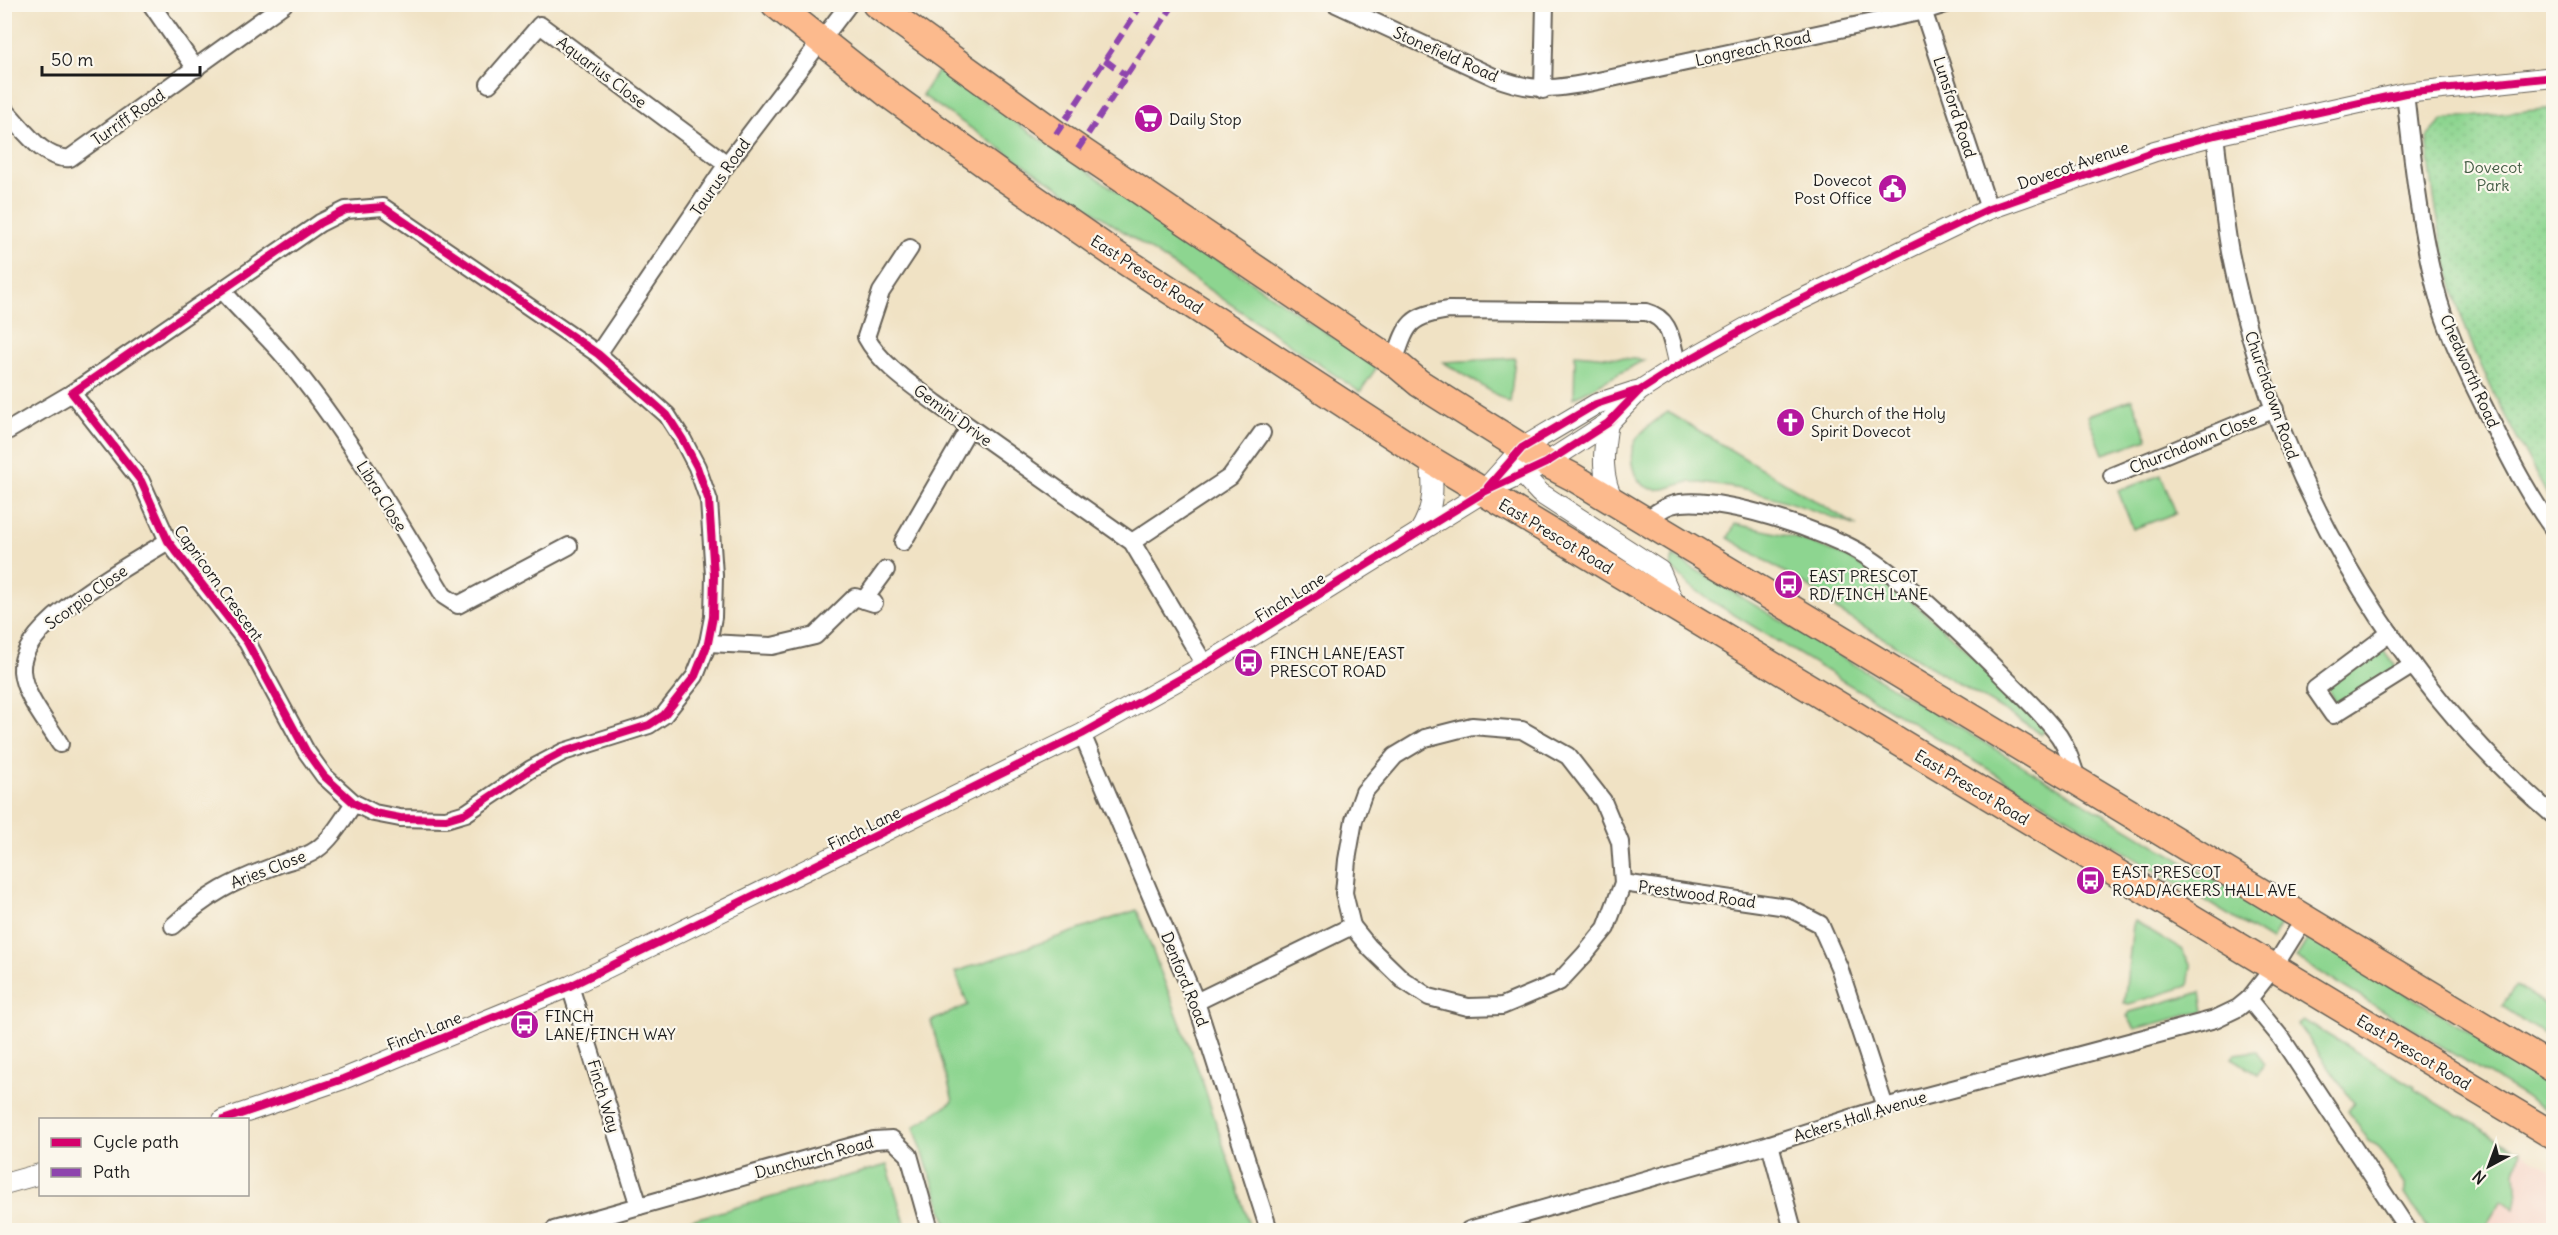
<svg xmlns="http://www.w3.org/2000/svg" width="2558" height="1235" viewBox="0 0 2558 1235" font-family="Delius,sans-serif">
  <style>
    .built { fill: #f6d1c5 }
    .grass { fill: #8dd590; stroke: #547856; stroke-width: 1.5 }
    .park { fill: url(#park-dots); stroke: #547856; stroke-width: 1.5 }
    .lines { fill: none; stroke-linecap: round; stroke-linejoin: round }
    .minor-casing { stroke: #666157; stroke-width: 20 }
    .tertiary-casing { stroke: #666157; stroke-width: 22 }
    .trunk-casing { stroke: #666157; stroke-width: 30 }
    .minor { stroke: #fff; stroke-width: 16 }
    .tertiary { stroke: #fff; stroke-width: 20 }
    .trunk { stroke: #fcba8d; stroke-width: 27 }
    .quiet { stroke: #8e44ad; stroke-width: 6; stroke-dasharray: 12 6; stroke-linecap: butt }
    .cycleway-casing { stroke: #fbf7ec; stroke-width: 11 }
    .cycleway { stroke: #d6006c; stroke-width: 8 }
    .labels { text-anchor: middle; stroke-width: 4.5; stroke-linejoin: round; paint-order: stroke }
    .street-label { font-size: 16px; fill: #1c1c1c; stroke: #fbf7ec }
    .poi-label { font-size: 16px; fill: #1c1c1c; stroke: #fbf7ec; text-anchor: start }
    .park-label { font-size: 16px; fill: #445d45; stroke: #fbf7ec }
  </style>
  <defs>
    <pattern id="park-dots" width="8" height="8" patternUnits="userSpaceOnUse" patternTransform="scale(1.5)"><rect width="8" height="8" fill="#8dd590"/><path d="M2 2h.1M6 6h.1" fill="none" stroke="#79b67c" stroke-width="1.8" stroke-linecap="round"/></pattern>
  </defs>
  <rect width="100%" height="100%" fill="#fbf7ec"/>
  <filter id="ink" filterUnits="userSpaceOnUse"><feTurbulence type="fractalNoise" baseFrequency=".0167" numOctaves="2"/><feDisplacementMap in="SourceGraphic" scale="12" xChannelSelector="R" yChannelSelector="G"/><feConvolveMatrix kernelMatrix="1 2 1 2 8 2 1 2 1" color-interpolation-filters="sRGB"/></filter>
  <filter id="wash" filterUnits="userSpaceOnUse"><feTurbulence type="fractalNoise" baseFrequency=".008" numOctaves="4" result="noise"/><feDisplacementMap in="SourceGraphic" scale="24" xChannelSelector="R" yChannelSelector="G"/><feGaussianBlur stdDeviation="1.35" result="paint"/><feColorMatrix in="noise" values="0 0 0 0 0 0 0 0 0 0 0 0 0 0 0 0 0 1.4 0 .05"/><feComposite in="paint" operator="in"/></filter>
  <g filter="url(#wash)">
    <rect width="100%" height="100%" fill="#f0e2c4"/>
    <polygon class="built" points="2521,1151 2553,1171 2553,1230 2478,1230"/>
    <g class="grass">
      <polygon points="938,70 1377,367 1360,392 922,95"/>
      <polygon points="1575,354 1644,360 1574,398"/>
      <polygon points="1515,358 1510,403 1443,362"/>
      <polygon points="2132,399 2148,439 2103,454 2088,416"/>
      <path d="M1668 412 1857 526C1809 509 1759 489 1707 484 1702 483 1695 482 1689 482 1675 484 1660 495 1645 486 1638 482 1635 476 1633 468 1625 439 1648 426 1668 412Z"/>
      <polygon points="2161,475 2176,513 2133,529 2118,491"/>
      <path d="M1735 524C1775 532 1821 542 1857 563 1924 602 1989 674 2046 728L2042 734 1835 609 1837 604 1728 538Z"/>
      <polygon points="1673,556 2282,921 2271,941 1708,599 1688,584 1671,567"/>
      <polygon points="2380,645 2397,668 2338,705 2325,684"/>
      <polygon points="1137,910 1201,1077 1251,1230 949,1230 914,1127 953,1101 931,1021 968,1005 955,972"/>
      <polygon points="2135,921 2181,949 2191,966 2188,986 2129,1004 2124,1003 2133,925"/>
      <polygon points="2310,935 2553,1083 2553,1114 2296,958"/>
      <polygon points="2516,986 2553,1009 2553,1040 2502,1006"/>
      <polygon points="2201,992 2204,1011 2135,1029 2127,1016 2130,1012"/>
      <polygon points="2303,1020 2400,1078 2415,1087 2414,1089 2460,1117 2462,1116 2515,1150 2521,1151 2515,1173 2517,1199 2515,1209 2502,1200 2483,1230 2428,1230 2405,1194 2405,1186 2378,1146 2369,1141 2348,1111 2354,1103 2298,1024"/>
      <polygon points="2257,1051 2264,1064 2258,1074 2232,1058 2235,1054"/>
      <polygon points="887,1165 907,1230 655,1230"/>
    </g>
    <path class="park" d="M2553 108 2554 109 2553 506C2525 453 2494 399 2471 342 2446 280 2433 204 2427 137L2443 120Z"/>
  </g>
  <g filter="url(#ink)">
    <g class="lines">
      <defs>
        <g id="minor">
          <polyline points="151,4 196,69"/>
          <path d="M1336 4 1494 77C1534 93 1558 89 1598 81L1924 11 1946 4"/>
          <polyline points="1921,4 1989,209"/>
          <polyline points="489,84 540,25 727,164"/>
          <polyline points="1543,90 1545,4"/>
          <path d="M2405 93C2413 162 2420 234 2439 301 2452 345 2474 386 2494 427 2512 463 2530 498 2554 530"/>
          <path d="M4 109C22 127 43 161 70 158L284 4"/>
          <path d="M2215 135C2220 174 2223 213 2230 252 2272 467 2386 673 2554 816"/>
          <polygon points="383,207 598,354 667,415 683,440 697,467 709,501 714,575 713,617 708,643 695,676 664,715 649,725 563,752 531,769 466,813 446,819 400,818 374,813 354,803 324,776 306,751 247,642 168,541 141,481 72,393 320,223 346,210"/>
          <path d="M910 248 881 292 866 337C881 365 912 385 937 404L1132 542 1205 665"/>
          <path d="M223 291C243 315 268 336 288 361 348 433 395 516 444 596L458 605 569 546"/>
          <polyline points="598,354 727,164 849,4"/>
          <path d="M1394 362C1407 324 1408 316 1449 310L1646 312C1672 319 1671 342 1678 366"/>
          <polyline points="4,433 72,393"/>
          <polyline points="2112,476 2275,409"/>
          <path d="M1645 522C1653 515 1661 508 1671 505 1714 492 1829 532 1866 556 1914 587 1963 636 2003 676 2022 695 2043 714 2059 736 2068 750 2073 766 2078 782"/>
          <polyline points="903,542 969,428"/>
          <polyline points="1132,542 1230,477 1262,433"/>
          <polyline points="864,600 886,570"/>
          <polyline points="2390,633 2315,689 2333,715 2413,665"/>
          <polyline points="708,643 772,646 815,636 855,597 874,603"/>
          <polyline points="1082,734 1196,1002 1269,1230"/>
          <path d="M60 744C47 722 24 696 22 671 18 624 132 564 168 541"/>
          <polyline points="2304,919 2274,967 2249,999 2282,1039 2408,1230"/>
          <path d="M173 926C209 893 232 882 277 865 290 859 304 859 316 850 332 839 343 819 354 803"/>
          <polyline points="1352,926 1344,893 1347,860 1354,820 1364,792 1395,756 1425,738 1472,726 1522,730 1568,756 1603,801 1620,842 1623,883"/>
          <polyline points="570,986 639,1206"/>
          <polyline points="1196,1002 1352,926 1369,947 1403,980 1429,997 1468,1007 1502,1006 1559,982 1585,954 1606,928 1623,883 1787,907 1820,924 1839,967 1885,1107"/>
          <polyline points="1770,1144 1793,1230"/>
          <polyline points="554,1230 874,1140 892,1139 909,1155 930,1230"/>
          <polyline points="1469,1230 1770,1144 1885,1107 2215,1019 2238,1008 2249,999"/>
        </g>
        <g id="tertiary">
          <path d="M1608 423C1603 452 1600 477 1615 504"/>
          <polyline points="1522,462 1528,480 1540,493 1660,571 1676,608"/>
          <polyline points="1489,485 1522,448 1596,404 1636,391"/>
          <path d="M1420 531C1434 508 1435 485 1429 459"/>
          <polyline points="223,1120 343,1079 570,986 1082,734 1205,665 1484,492 1546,463 1608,423 1639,391 1678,366 1767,316 1989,209 2155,151 2215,135 2405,93 2554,77"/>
          <polyline points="4,1184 40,1174"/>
        </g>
        <g id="trunk">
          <polyline points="775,4 887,93 1002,176 1116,255 1429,459 2554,1136"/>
          <polyline points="876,4 1056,134 1394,362 1419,383 1546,463 1573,477 2554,1069"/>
        </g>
      </defs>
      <use href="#minor" class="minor-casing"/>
      <use href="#tertiary" class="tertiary-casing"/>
      <use href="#trunk" class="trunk-casing"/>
      <use href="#minor" class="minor"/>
      <use href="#tertiary" class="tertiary"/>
      <use href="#trunk" class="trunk"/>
      <g class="quiet">
        <polyline points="1105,60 1127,76"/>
        <polyline points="1056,134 1142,4"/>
        <polyline points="1078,149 1174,4"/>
      </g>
      <defs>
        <g id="cycleway">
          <polygon points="383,207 598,354 667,415 683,440 697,467 709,501 714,575 713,617 708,643 695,676 664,715 649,725 563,752 531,769 466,813 446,819 400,818 374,813 354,803 324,776 306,751 247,642 168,541 141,481 72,393 320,223 346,210"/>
          <polyline points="1488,487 1522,448 1596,404 1636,391"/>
          <polyline points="223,1120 343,1079 570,986 1082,734 1205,665 1484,492 1546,463 1608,423 1639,391 1678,366 1767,316 1989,209 2155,151 2215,135 2405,93 2554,77"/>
        </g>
      </defs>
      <use href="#cycleway" class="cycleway-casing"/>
      <use href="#cycleway" class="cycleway"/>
    </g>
  </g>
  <defs>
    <symbol id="supermarket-disc" viewBox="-11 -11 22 22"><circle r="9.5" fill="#b5179e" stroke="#fbf7ec"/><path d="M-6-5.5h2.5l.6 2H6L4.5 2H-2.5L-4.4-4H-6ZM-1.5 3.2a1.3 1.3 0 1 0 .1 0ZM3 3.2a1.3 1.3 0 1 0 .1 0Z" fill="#fff"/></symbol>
    <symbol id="civic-disc" viewBox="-11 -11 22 22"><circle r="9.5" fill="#b5179e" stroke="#fbf7ec"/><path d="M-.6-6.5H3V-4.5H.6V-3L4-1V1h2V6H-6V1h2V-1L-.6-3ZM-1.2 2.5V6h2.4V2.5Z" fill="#fff"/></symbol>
    <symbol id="church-disc" viewBox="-11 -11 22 22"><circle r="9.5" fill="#b5179e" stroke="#fbf7ec"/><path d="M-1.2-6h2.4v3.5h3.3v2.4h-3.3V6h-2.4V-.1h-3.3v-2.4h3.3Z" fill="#fff"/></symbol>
    <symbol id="bus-disc" viewBox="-11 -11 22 22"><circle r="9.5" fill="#b5179e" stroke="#fbf7ec"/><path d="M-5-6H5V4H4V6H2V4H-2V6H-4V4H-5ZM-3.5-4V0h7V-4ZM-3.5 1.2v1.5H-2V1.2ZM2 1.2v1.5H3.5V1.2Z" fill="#fff"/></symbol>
  </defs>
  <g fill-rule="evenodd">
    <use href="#supermarket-disc" x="1132" y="102" width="33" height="33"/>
    <use href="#civic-disc" x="1876" y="172" width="33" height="33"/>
    <use href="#church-disc" x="1774" y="406" width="33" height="33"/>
    <use href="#bus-disc" x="1772" y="568" width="33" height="33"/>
    <use href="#bus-disc" x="1232" y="646" width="33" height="33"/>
    <use href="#bus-disc" x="2074" y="864" width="33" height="33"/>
    <use href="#bus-disc" x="508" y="1008" width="33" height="33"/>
  </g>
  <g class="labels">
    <g class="street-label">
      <text transform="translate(1753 48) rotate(-12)" y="6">Longreach Road</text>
      <text transform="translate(1446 54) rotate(24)" y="6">Stonefield Road</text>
      <text transform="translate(602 72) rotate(37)" y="6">Aquarius Close</text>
      <text transform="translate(1955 107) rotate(72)" y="6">Lunsford Road</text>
      <text transform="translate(128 117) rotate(-35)" y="6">Turriff Road</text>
      <text transform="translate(2073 165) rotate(-19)" y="6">Dovecot Avenue</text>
      <text transform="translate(720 177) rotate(-55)" y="6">Taurus Road</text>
      <text transform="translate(1147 274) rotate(33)" y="6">East Prescot Road</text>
      <text transform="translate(2470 371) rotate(66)" y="6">Chedworth Road</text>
      <text transform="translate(2272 395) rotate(71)" y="6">Churchdown Road</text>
      <text transform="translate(953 415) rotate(36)" y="6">Gemini Drive</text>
      <text transform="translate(2193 443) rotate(-22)" y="6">Churchdown Close</text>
      <text transform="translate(382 496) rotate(58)" y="6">Libra Close</text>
      <text transform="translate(1556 536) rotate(31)" y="6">East Prescot Road</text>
      <text transform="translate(219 583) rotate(54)" y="6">Capricorn Crescent</text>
      <text transform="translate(86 597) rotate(-36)" y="6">Scorpio Close</text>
      <text transform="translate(1290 597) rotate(-32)" y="6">Finch Lane</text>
      <text transform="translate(1972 787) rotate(31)" y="6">East Prescot Road</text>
      <text transform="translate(864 828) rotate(-26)" y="6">Finch Lane</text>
      <text transform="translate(268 869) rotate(-21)" y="6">Aries Close</text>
      <text transform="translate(1697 894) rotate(8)" y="6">Prestwood Road</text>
      <text transform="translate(1185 979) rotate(68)" y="6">Denford Road</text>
      <text transform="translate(424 1031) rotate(-22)" y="6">Finch Lane</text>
      <text transform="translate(2414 1052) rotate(31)" y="6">East Prescot Road</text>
      <text transform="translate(604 1096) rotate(73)" y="6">Finch Way</text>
      <text transform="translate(1860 1116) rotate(-17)" y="6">Ackers Hall Avenue</text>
      <text transform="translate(814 1157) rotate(-15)" y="6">Dunchurch Road</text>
    </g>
    <g class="poi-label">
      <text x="1169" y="125">Daily Stop</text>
      <text x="1872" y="186" text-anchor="end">Dovecot<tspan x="1872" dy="18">Post Office</tspan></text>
      <text x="1811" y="419">Church of the Holy<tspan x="1811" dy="18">Spirit Dovecot</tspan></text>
      <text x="1809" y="582">EAST PRESCOT<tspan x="1809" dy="18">RD/FINCH LANE</tspan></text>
      <text x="1270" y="659">FINCH LANE/EAST<tspan x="1270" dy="18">PRESCOT ROAD</tspan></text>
      <text x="2112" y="878">EAST PRESCOT<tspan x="2112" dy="18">ROAD/ACKERS HALL AVE</tspan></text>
      <text x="545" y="1022">FINCH<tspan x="545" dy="18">LANE/FINCH WAY</tspan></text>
    </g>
    <g class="park-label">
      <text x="2493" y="173">Dovecot<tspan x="2493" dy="18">Park</tspan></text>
    </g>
  </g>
  <rect width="2558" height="1235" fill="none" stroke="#fbf7ec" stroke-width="24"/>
  <rect x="39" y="1118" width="210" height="78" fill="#fbf7ec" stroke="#a29f99" stroke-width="1.5"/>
  <rect x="51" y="1138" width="30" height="9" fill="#d6006c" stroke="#a29f99" stroke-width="1.5"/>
  <text x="93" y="1148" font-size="18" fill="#1c1c1c">Cycle path</text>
  <rect x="51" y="1168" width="30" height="9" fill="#8e44ad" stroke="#a29f99" stroke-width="1.5"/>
  <text x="93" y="1178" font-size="18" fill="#1c1c1c">Path</text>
  <g transform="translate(2489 1166) rotate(221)" stroke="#fbf7ec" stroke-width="4.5" paint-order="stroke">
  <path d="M0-4.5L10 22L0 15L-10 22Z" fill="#1c1c1c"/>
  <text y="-9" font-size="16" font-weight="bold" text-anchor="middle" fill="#1c1c1c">N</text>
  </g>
  <path d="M42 66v9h158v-9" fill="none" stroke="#1c1c1c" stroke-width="3"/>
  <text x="51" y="66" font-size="18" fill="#1c1c1c" stroke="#fbf7ec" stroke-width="4.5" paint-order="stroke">50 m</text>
</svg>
